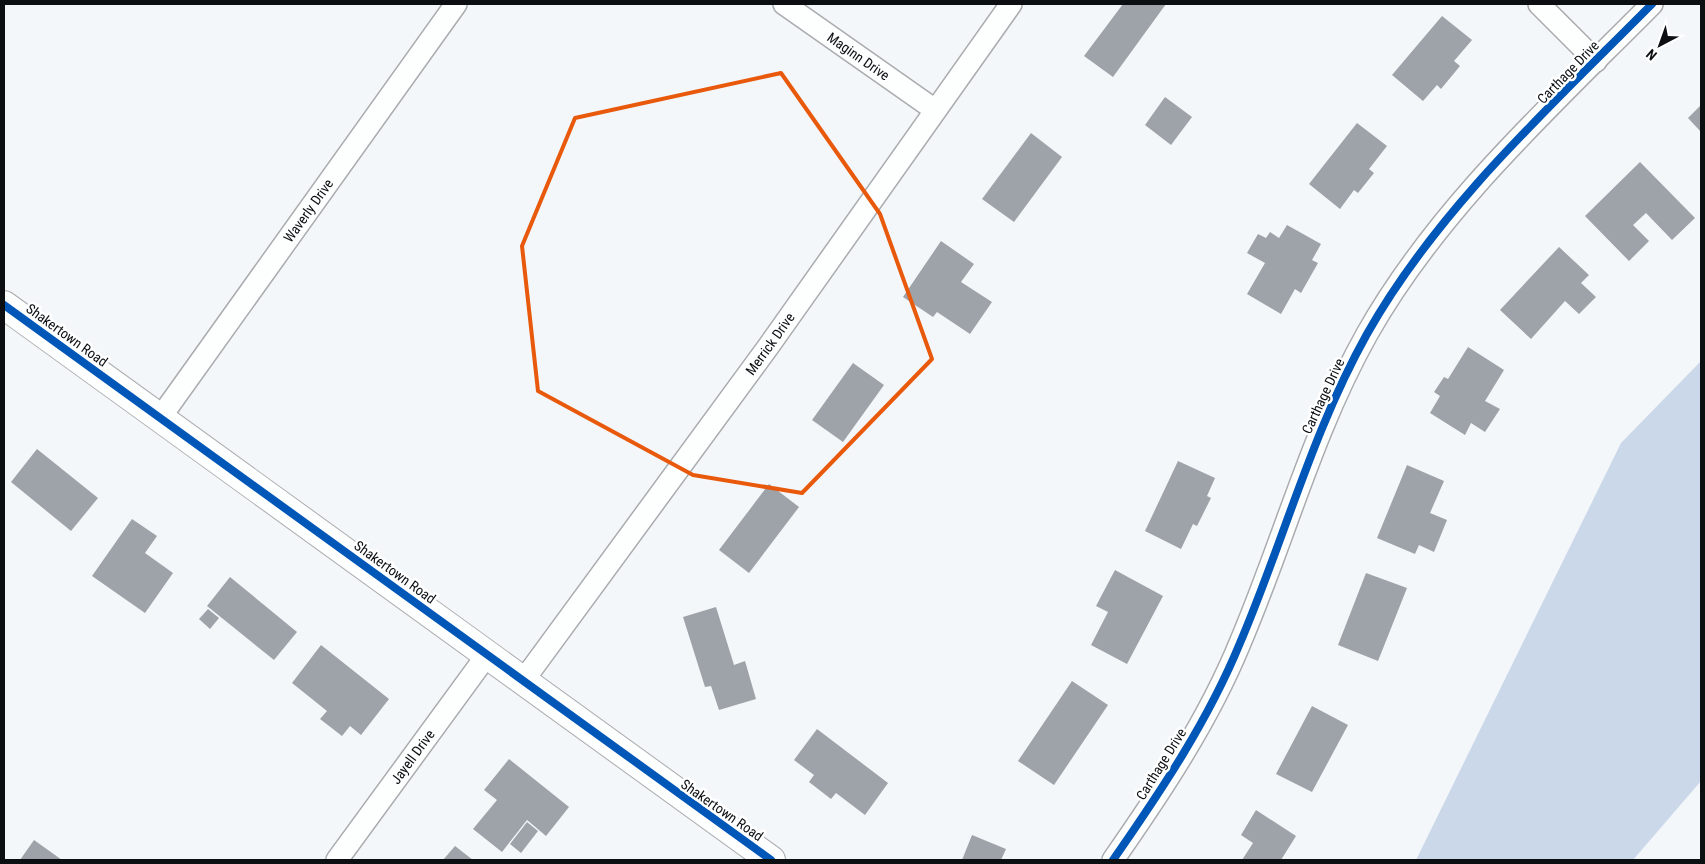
<svg xmlns="http://www.w3.org/2000/svg" width="1705" height="864" viewBox="0 0 1705 864" font-family="'Roboto Condensed',sans-serif">
  <style>
    .forest { fill: #cbd8e9 }
    .building { fill: #9ea3a9 }
    .lines { fill: none; stroke-linecap: round; stroke-linejoin: round }
    .street-casing { stroke: #a9acaf; stroke-width: 24 }
    .secondary-casing { stroke: #a9acaf; stroke-width: 30 }
    .street { stroke: #fdfefe; stroke-width: 21 }
    .secondary { stroke: #fdfefe; stroke-width: 28 }
    .cycleway-casing { stroke: #fff; stroke-width: 11 }
    .cycleway { stroke: #0057b8; stroke-width: 8 }
    .marked { fill: none; stroke: #e8590c; stroke-width: 4; stroke-linejoin: round }
    .labels { text-anchor: middle; stroke-width: 5; stroke-linejoin: round; paint-order: stroke }
    .street-label { font-size: 14px; fill: #0c0f12; stroke: #fff }
  </style>
  <rect width="100%" height="100%" fill="#f4f7fa"/>
  <polygon class="forest" points="1701,361 1701,781 1633,860 1416,860 1621,443"/>
  <g class="building">
    <polygon points="1123,4 1166,4 1113,77 1084,56"/>
    <polygon points="1442,16 1472,40 1454,61 1460,66 1441,89 1437,85 1423,101 1392,75"/>
    <polygon points="1165,97 1192,117 1171,145 1145,125"/>
    <polygon points="1701,105 1701,132 1688,118"/>
    <polygon points="1357,123 1387,146 1369,169 1374,173 1358,193 1354,190 1340,209 1309,184"/>
    <polygon points="1031,133 1062,157 1014,222 982,199"/>
    <polygon points="1640,162 1695,218 1672,240 1646,213 1633,225 1649,241 1629,261 1585,216"/>
    <polygon points="1287,225 1321,244 1312,260 1318,263 1301,293 1295,289 1281,314 1247,294 1265,263 1247,253 1258,234 1266,238 1270,232 1279,238"/>
    <polygon points="941,241 974,264 961,282 992,302 970,334 937,312 933,317 903,297"/>
    <polygon points="1559,247 1589,275 1581,283 1596,297 1579,314 1565,301 1531,339 1500,310"/>
    <polygon points="1468,347 1504,370 1485,401 1500,409 1485,432 1471,423 1465,435 1430,413 1440,396 1434,392 1444,377 1448,379"/>
    <polygon points="853,363 884,385 843,442 812,420"/>
    <polygon points="37,449 98,498 71,531 11,482"/>
    <polygon points="1178,461 1215,478 1207,496 1211,498 1197,526 1193,524 1181,549 1145,531"/>
    <polygon points="1407,465 1444,481 1430,513 1447,520 1434,552 1419,545 1415,554 1377,538"/>
    <polygon points="769,484 799,507 749,573 719,550"/>
    <polygon points="132,519 157,536 145,553 173,573 145,613 92,576"/>
    <polygon points="1115,570 1163,596 1127,664 1091,645 1108,612 1096,606"/>
    <polygon points="1366,573 1407,588 1378,661 1338,645"/>
    <polygon points="230,577 297,632 274,660 207,606"/>
    <polygon points="716,607 734,665 745,661 756,699 719,710 711,686 705,687 683,617"/>
    <polygon points="208,609 219,618 210,629 199,619"/>
    <polygon points="321,645 389,699 361,735 350,726 342,736 320,719 327,711 292,683"/>
    <polygon points="1072,681 1108,705 1054,785 1018,761"/>
    <polygon points="1312,706 1348,725 1312,792 1276,774"/>
    <polygon points="817,729 888,783 865,815 836,793 831,799 809,782 814,775 794,760"/>
    <polygon points="509,759 569,807 546,836 527,820 502,852 473,829 497,800 484,790"/>
    <polygon points="1256,810 1296,836 1281,860 1242,860 1253,843 1241,835"/>
    <polygon points="527,822 538,831 521,853 510,844"/>
    <polygon points="972,835 1006,849 1001,860 962,860"/>
    <polygon points="34,840 62,860 20,860"/>
    <polygon points="455,846 473,860 443,860"/>
  </g>
  <g class="lines">
    <defs>
      <g id="street">
        <path id="s1" d="M784 4 935 110"/>
        <polyline points="1539,4 1596,61"/>
        <path id="s2" d="M160 418 456 4"/>
        <path id="s3" d="M523 681 768 347 1011 4"/>
        <path id="s4" d="M337 860 487 655"/>
        <path d="M1113 860C1161 791 1208 721 1240 643 1284 540 1312 432 1367 334 1438 208 1552 105 1652 4"/>
      </g>
      <polyline id="secondary" points="4,305 771,860"/>
    </defs>
    <use href="#street" class="street-casing"/>
    <use href="#secondary" class="secondary-casing"/>
    <use href="#street" class="street"/>
    <use href="#secondary" class="secondary"/>
    <defs>
      <g id="cycleway">
        <polyline points="4,305 771,860"/>
        <path d="M1113 860C1161 791 1208 721 1240 643 1284 540 1312 432 1367 334 1438 208 1552 105 1652 4"/>
      </g>
    </defs>
    <use href="#cycleway" class="cycleway-casing"/>
    <use href="#cycleway" class="cycleway"/>
  </g>
  <path class="marked" d="M781 73 880 214 932 359 802 493 693 475 538 391 522 246 575 118Z"/>
  <g class="labels">
    <g class="street-label">
      <text dy="5" stroke="none"><textPath href="#s1" startOffset="91">Maginn Drive</textPath></text>
      <text transform="translate(1568 72) rotate(-46)" y="5">Carthage Drive</text>
      <text dy="5" stroke="none"><textPath href="#s2" startOffset="255">Waverly Drive</textPath></text>
      <text transform="translate(67 335) rotate(36)" y="5">Shakertown Road</text>
      <text dy="5" stroke="none"><textPath href="#s3" startOffset="418">Merrick Drive</textPath></text>
      <text transform="translate(1323 396) rotate(-65)" y="5">Carthage Drive</text>
      <text transform="translate(395 572) rotate(36)" y="5">Shakertown Road</text>
      <text dy="5" stroke="none"><textPath href="#s4" startOffset="128">Jayell Drive</textPath></text>
      <text transform="translate(1161 764) rotate(-58)" y="5">Carthage Drive</text>
      <text transform="translate(722 810) rotate(35)" y="5">Shakertown Road</text>
    </g>
  </g>
  <rect width="1705" height="864" fill="none" stroke="#0c0f12" stroke-width="10"/>
  <g transform="translate(1660 45) rotate(221)" stroke="#ffffff" stroke-width="4" paint-order="stroke">
  <path d="M0-4L9 19L0 12L-9 19Z" fill="#0c0f12"/>
  <text y="-8" font-size="14" font-weight="bold" text-anchor="middle" fill="#0c0f12">N</text>
  </g>
</svg>
